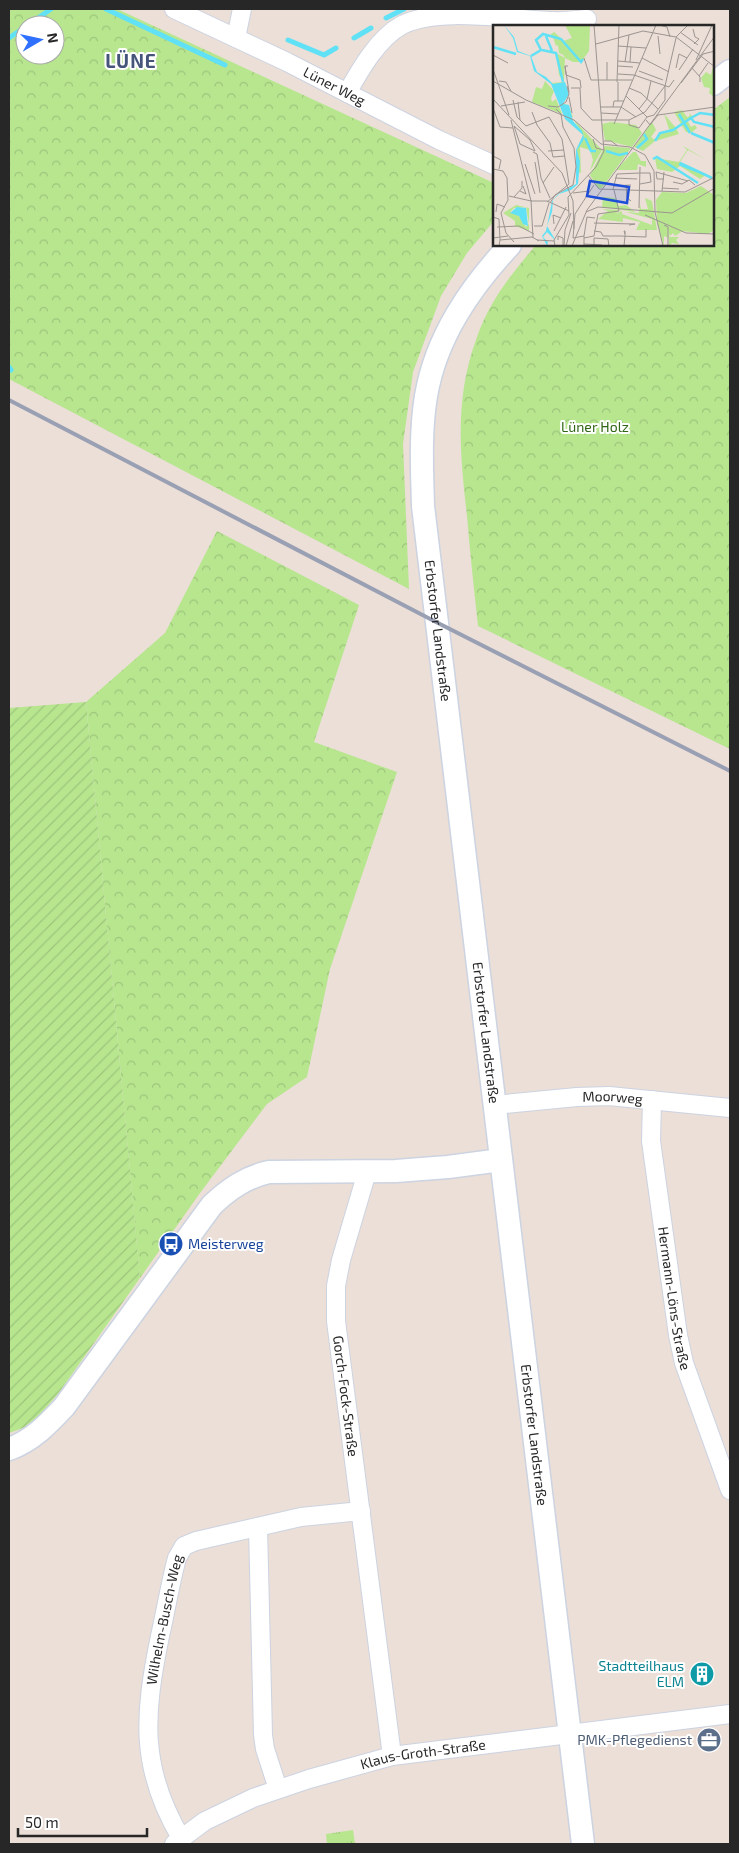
<svg xmlns="http://www.w3.org/2000/svg" width="739" height="1853" viewBox="0 0 739 1853" font-family="'Exo 2',sans-serif">
  <style>
    .forest { fill: url(#forest-crowns); fill-rule: evenodd }
    .park { fill: url(#park-tufts) }
    .garden { fill: url(#garden-furrows) }
    .lines { fill: none; stroke-linecap: round; stroke-linejoin: round }
    .stream { stroke: #61e1f5; stroke-width: 5 }
    .minor-casing { stroke: #ccd3e1; stroke-width: 20 }
    .tertiary-casing { stroke: #ccd3e1; stroke-width: 25 }
    .minor { stroke: #fff; stroke-width: 18 }
    .tertiary { stroke: #fff; stroke-width: 22 }
    .rail { stroke: #9aa0b3; stroke-width: 4 }
    .labels { text-anchor: middle; stroke-width: 4; stroke-linejoin: round; paint-order: stroke }
    .street-label { font-size: 14px; fill: #272727; stroke: #fff }
    .park-label { font-size: 14px; fill: #306615; stroke: #fff }
    .transit-label { font-size: 14px; fill: #164399; stroke: #fff; text-anchor: start }
    .culture-label { font-size: 14px; fill: #0d838f; stroke: #fff; text-anchor: end }
    .service-label { font-size: 14px; fill: #4e5e75; stroke: #fff; text-anchor: end }
    .district-label { font-size: 19px; font-weight: bold; letter-spacing: 1px; fill: #455579; stroke: #fff }
    .inset-river { fill: none; stroke: #61e1f5; stroke-width: 2.5 }
    .inset-road { fill: none; stroke: #9d9591; stroke-width: 1 }
    .view { fill: #1d4ed8; fill-opacity: 0.15; stroke: #1d4ed8; stroke-width: 2.5 }
    .inset-edge { fill: none; stroke: #272727; stroke-width: 2.5 }
  </style>
  <defs>
    <pattern id="forest-crowns" width="20" height="18" patternUnits="userSpaceOnUse" patternTransform="scale(1.25)"><rect width="20" height="18" fill="#b7e68f"/><path d="M2 6a3 3 0 1 1 6 0M12 15a3 3 0 1 1 6 0" fill="none" stroke="#9dc57b"/></pattern>
    <pattern id="park-tufts" width="24" height="20" patternUnits="userSpaceOnUse" patternTransform="scale(1.25)"><rect width="24" height="20" fill="#b7e68f"/><path d="M3 7l-1-3M5 7V3M7 7l1-3M15 17l-1-3M17 17v-4M19 17l1-3" fill="none" stroke="#9dc57b"/></pattern>
    <pattern id="garden-furrows" width="10" height="10" patternUnits="userSpaceOnUse" patternTransform="scale(1.25)"><rect width="10" height="10" fill="#b7e68f"/><path d="M-1 1l2-2M0 10L10 0M9 11l2-2" fill="none" stroke="#9dc57b"/></pattern>
  </defs>
  <rect width="100%" height="100%" fill="#ebdfd7"/>
  <g class="forest">
    <path d="M9 9H117L494 183V221L467 253 441 296 413 372 403 444 409 589 9 379ZM25 25H55V55H25Z"/>
    <path d="M730 97V749L478 626C474 589 470 553 467 516 460 453 454 399 477 337 489 302 512 273 536 245H713V110Z"/>
    <polygon points="217,531 359,605 314,742 397,772 330,969 307,1077 267,1104 200,1193 140,1278 86,702 165,633"/>
  </g>
  <polygon class="park" points="353,1830 355,1844 327,1844 326,1834"/>
  <polygon class="garden" points="86,702 140,1278 58,1394 38,1417 23,1428 9,1433 9,708"/>
  <g class="lines">
    <g class="stream">
      <polyline points="106,9 225,65"/>
      <polyline points="386,18 404,9"/>
      <polyline points="28,25 51,9"/>
      <polyline points="9,38 25,27"/>
      <polyline points="354,38 371,28"/>
      <polyline points="288,40 324,55 336,48"/>
      <polyline points="9,367 11,370"/>
    </g>
    <defs>
      <g id="minor">
        <path id="s1" d="M174 9 287 62 439 140 494 165"/>
        <polyline points="236,38 242,9"/>
        <path d="M347 93C360 70 378 38 402 25 439 6 511 20 553 21 564 22 576 20 587 19"/>
        <path id="s2" d="M652 1100 651 1141 678 1335 684 1363 730 1490"/>
        <path id="s3" d="M494 1105 577 1097 609 1096 730 1108"/>
        <path id="s4" d="M367 1172 341 1260 336 1286V1321L392 1756"/>
        <polyline points="258,1527 263,1735 265,1749 278,1789"/>
        <path id="s5" d="M181 1838C139 1767 144 1714 160 1636 166 1610 170 1584 177 1558L184 1546 196 1541 301 1517 361 1511"/>
        <path id="s6" d="M174 1844 205 1821 253 1798 309 1779 392 1756 730 1714"/>
      </g>
      <g id="tertiary">
        <polyline points="713,84 730,71"/>
        <path id="s7" d="M510 245C470 288 436 337 426 396 420 432 422 470 423 506L583 1844"/>
        <path d="M9 1449C32 1441 48 1424 64 1407L212 1205C229 1189 246 1177 269 1172L396 1171 448 1167 501 1160"/>
      </g>
    </defs>
    <use href="#minor" class="minor-casing"/>
    <use href="#tertiary" class="tertiary-casing"/>
    <use href="#minor" class="minor"/>
    <use href="#tertiary" class="tertiary"/>
    <polyline class="rail" points="9,400 436,622 730,771"/>
  </g>
  <defs>
    <symbol id="bus-disc" viewBox="-11 -11 22 22"><circle r="9.5" fill="#1a4fb4" stroke="#fff"/><path d="M-5-6H5V4H4V6H2V4H-2V6H-4V4H-5ZM-3.5-4V0h7V-4ZM-3.5 1.2v1.5H-2V1.2ZM2 1.2v1.5H3.5V1.2Z" fill="#fff"/></symbol>
    <symbol id="building-disc" viewBox="-11 -11 22 22"><circle r="9.5" fill="#0f9aa8" stroke="#fff"/><path d="M-4-6H4V6H1V3H-1V6H-4ZM-2.5-4.3h1.7v1.8h-1.7ZM.8-4.3h1.7v1.8H.8ZM-2.5-1h1.7V.8h-1.7ZM.8-1h1.7V.8H.8Z" fill="#fff"/></symbol>
    <symbol id="office-disc" viewBox="-11 -11 22 22"><circle r="9.5" fill="#5c6f8a" stroke="#fff"/><path d="M-6-3h4V-5.5h4V-3h4V5H-6ZM-1-4.5V-3h2v-1.5ZM-6 0V1H6V0Z" fill="#fff"/></symbol>
  </defs>
  <g fill-rule="evenodd">
    <use href="#bus-disc" x="157" y="1230" width="28" height="28"/>
    <use href="#building-disc" x="688" y="1660" width="28" height="28"/>
    <use href="#office-disc" x="695" y="1726" width="28" height="28"/>
  </g>
  <g class="labels">
    <g class="street-label">
      <text dy="5" stroke="none"><textPath href="#s1" startOffset="178">Lüner Weg</textPath></text>
      <text dy="5" stroke="none"><textPath href="#s7" startOffset="411">Erbstorfer Landstraße</textPath></text>
      <text dy="5" stroke="none"><textPath href="#s7" startOffset="816">Erbstorfer Landstraße</textPath></text>
      <text dy="5" stroke="none"><textPath href="#s3" startOffset="119">Moorweg</textPath></text>
      <text dy="5" stroke="none"><textPath href="#s2" startOffset="200">Hermann-Löns-Straße</textPath></text>
      <text dy="5" stroke="none"><textPath href="#s4" startOffset="229">Gorch-Fock-Straße</textPath></text>
      <text dy="5" stroke="none"><textPath href="#s7" startOffset="1221">Erbstorfer Landstraße</textPath></text>
      <text dy="5" stroke="none"><textPath href="#s5" startOffset="226">Wilhelm-Busch-Weg</textPath></text>
      <text dy="5" stroke="none"><textPath href="#s6" startOffset="268">Klaus-Groth-Straße</textPath></text>
    </g>
    <g class="park-label">
      <text x="595" y="432">Lüner Holz</text>
    </g>
    <g class="transit-label">
      <text x="188" y="1249">Meisterweg</text>
    </g>
    <g class="culture-label">
      <text x="684" y="1671">Stadtteilhaus<tspan x="684" dy="16">ELM</tspan></text>
    </g>
    <g class="service-label">
      <text x="692" y="1745">PMK-Pflegedienst</text>
    </g>
    <g class="district-label">
      <text x="131" y="68">LÜNE</text>
    </g>
  </g>
  <g transform="translate(493 25)">
    <rect width="221" height="221" fill="#ebdfd7"/>
    <path d="M63 28 72 33 70 79 75 80 80 92 75 91 59 58 71 57 66 50ZM189 85 194 92 197 91 196 88 199 91 204 89 194 95 198 102 202 100 204 103 198 108 193 107 188 99 183 103 186 109 162 116 150 126 141 122 159 97 163 105 158 112 162 115 167 108 177 107 171 89 183 103 188 99 181 87ZM182 111 190 121 212 134 195 125 187 137 213 150 207 154 187 141 179 147 164 144 162 133 186 137 194 125 190 121ZM23 180 36 183V206L22 201V196L10 188ZM33 182 36 199 33 202 26 191 17 187 21 183ZM109 184 126 185 123 188 127 189 130 197 105 194 115 186Z" fill="#b7e68f" fill-rule="evenodd"/>
    <path d="M72 0H97L96 26 88 37 66 28 65 19 63 21 60 12 56 11 61 7 71 16 79 13ZM220 41 222 51 221 72 216 68 217 63 211 62 208 53 213 47 218 50ZM52 56 61 66 58 73 59 77 63 74 69 89 39 77 43 62 49 64ZM81 95 109 125 97 146 100 135 97 125 87 122 88 148 85 147 84 125 91 112ZM118 97 143 100 149 108 139 122 112 115 109 99ZM112 121 138 123 109 163H105L97 150ZM208 161 221 170V205L215 209 190 206 182 211 180 208 177 211 174 204 176 212H186L183 215 186 219 179 218 176 221V213L171 211V221L164 198 163 175 169 167 193 168ZM152 173 159 176 164 205H143L147 197 130 193V197L127 189 123 188 129 186V189L159 200V194L133 187 146 188 147 179 148 184H155Z" fill="#b7e68f"/>
    <path d="M59 11 71 16 79 13 91 33 89 37H80L72 33Z" fill="#b7e68f"/>
    <path d="M140 127H143L148 136H153V142L145 139 144 145H123ZM110 172 122 173 126 181 133 180 142 187 109 182Z" fill="#b7e68f"/>
    <path d="M11 0 21 12 25 26 38 31 44 47 53 52 60 59 72 57 76 69 70 79 76 80 80 96 89 106 91 112 90 116 84 125 87 137 85 159 78 165 66 169 60 175 59 187 54 201 63 216 54 207 50 212 55 217 54 221 49 211 53 206 59 176 65 169 83 159V125L90 110 72 94 58 59 41 46 37 31 24 27 20 13ZM24 182 33 183 35 201 30 199 26 191 17 188Z" fill="#61e1f5"/>
    <path class="inset-river" d="M53 11 59 26M0 22 23 29M49 25 63 28 70 57M38 31 48 25 43 15 50 9 68 14 88 37 90 34M186 89 197 108M198 93 207 88 222 90M198 108 222 118M92 113 98 126H103M162 116 167 108 180 105 198 93 201 97 222 102M144 123 154 114 151 109M113 126 126 130 135 128M160 134 164 132 205 158M187 138 219 153M186 139 206 147"/>
    <path class="inset-road" d="M126 0H148M166 0 174 2 177 12M200 4 202 12 206 14 201 19M187 7 205 20M165 11 167 29M183 12 222 42M183 12 195 0M103 19 150 6 183 12M125 21 153 23M0 30 15 38M91 33 98 55H139M149 33 176 47M203 35 219 0M125 36 147 38M114 37V55M132 37 136 10M137 37 138 22M72 41 76 67M75 41H72L73 50 87 55 88 63M125 41 140 42M183 43 186 29 194 33M199 43 207 52V57M0 44 16 90M186 45 200 24M146 46 170 55M125 49 141 50 176 62 181 55M206 51 215 38M0 56 33 75 81 95 108 119 137 122 152 130 161 146 162 187 170 221M6 56 13 57 18 66M124 57 126 0M125 57V76M188 58 210 29 222 26M221 59V42M78 63H87L88 83 99 95H136M136 63 148 68 165 84M133 71 154 92M76 72 79 88M0 74 69 148 80 176 81 204M20 75 24 92 33 101 56 92 69 114 76 159 54 177M25 77 27 95M8 81 32 77M55 81 65 82 73 77 76 69 74 61M107 82H128L143 92M120 82 121 76H131M0 83 7 102 20 103M146 84 154 74 158 56M39 87 44 100 57 118M108 88 125 89M18 95 38 176M136 95 152 87 172 61 183 13M136 95V100L146 103 154 92 161 90 172 75V61M153 95 157 100 165 90 222 82M121 99 163 0M21 101 37 115 42 126 27 119ZM100 114 103 123 111 125M111 116H118L125 121M57 118 60 132 72 131M55 126 71 125M40 127 44 129 48 153 57 173M0 131 8 135 6 144M42 137 47 168M32 139 42 169M0 144 10 146 14 153 15 175 8 188 13 208 21 217M95 150 106 164 192 167 222 152M122 153 144 154M171 154H164L163 147 195 156M180 157 189 159 196 155 202 160M50 158 61 142M147 159 158 157 157 148H147M133 160 134 173 138 176M120 161 138 160M169 163 186 164M120 164 124 149 147 148M27 166 33 169 30 161M169 166 171 147M80 168 96 166M16 171 38 176M21 172 29 163V156M38 175 40 213M38 176H54L76 186M57 178 62 170 80 160 83 142 81 123 70 102 68 89 63 84M146 183 147 142M3 187 4 179 12 182M93 187 105 182 179 188 222 163M152 190 193 208 222 209M0 192 6 194 7 215M101 198 142 199 136 200M61 199 60 190 68 193M171 200 175 202V221M41 201H49L56 178M4 202 26 201 41 209M61 206 73 182M101 206 108 207 110 211H127M91 211 94 192 102 193M127 211 153 212V204M0 213 15 211M91 213 101 211 105 189 126 186 121 165M44 215 61 216M65 215V211L70 213V221M91 219 109 220M6 221 7 215 39 212 46 216M62 221 61 215 76 190 75 172 103 142 111 126 101 0M71 221 72 205 78 188M73 221 80 196M79 221 94 185 222 11M91 221V211L80 213 82 189 101 160M101 221V213L115 214 116 221M131 221 132 211V206H131L132 209"/>
    <path class="view" d="M97 156 136 162 134 178 94 171Z"/>
    <rect width="221" height="221" class="inset-edge"/>
  </g>
  <rect width="739" height="1853" fill="none" stroke="#272727" stroke-width="20"/>
  <g transform="translate(40 40) rotate(81)"><circle r="24" fill="#ffffff" stroke="#a9a9a9"/>
  <path d="M0-4L9 19L0 12L-9 19Z" fill="#2f70ff"/>
  <text y="-8" font-size="14" font-weight="bold" text-anchor="middle" fill="#272727">N</text>
  </g>
  <path d="M18 1828v8h129v-8" fill="none" stroke="#272727" stroke-width="2.5"/>
  <text x="25" y="1828" font-size="15" fill="#272727" stroke="#ffffff" stroke-width="4" paint-order="stroke">50 m</text>
</svg>
